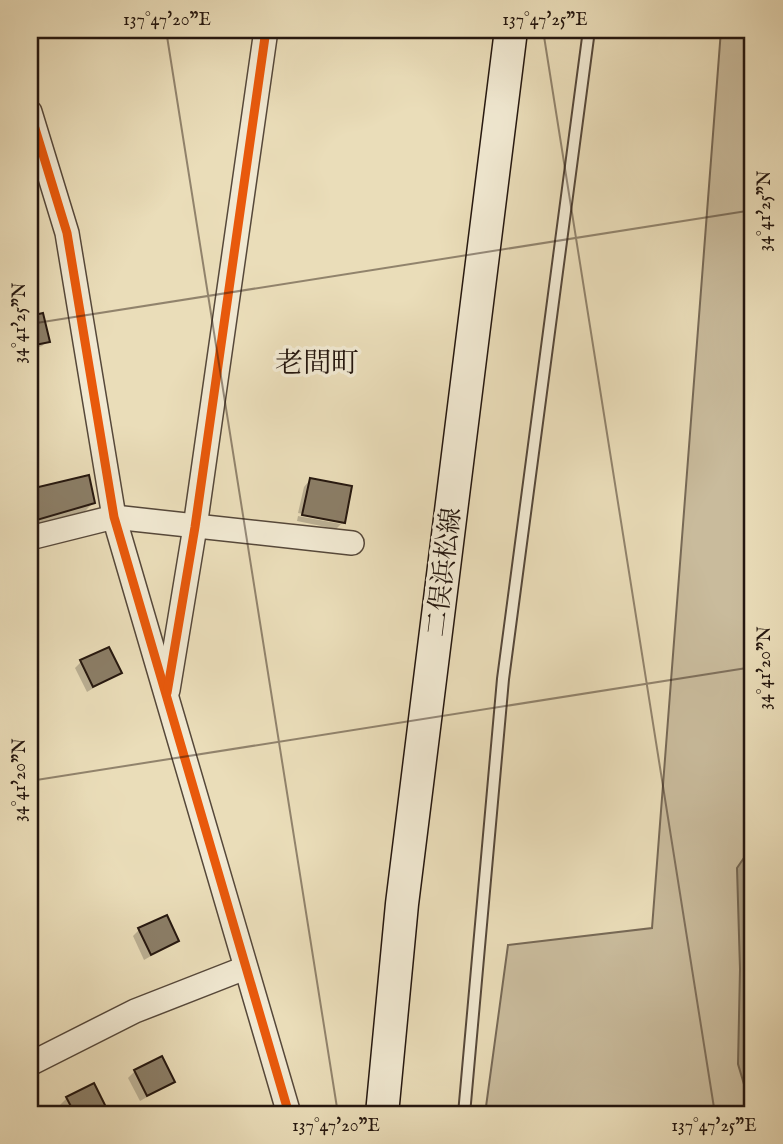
<svg xmlns="http://www.w3.org/2000/svg" width="783" height="1144" viewBox="0 0 783 1144" font-family="'IM FELL English','Noto Serif JP',serif">
  <style>
    .green { fill: #c9bb9c; stroke: #776956; stroke-width: 2 }
    .water { fill: #a79a7f; stroke: #736652; stroke-width: 2 }
    .shadow { fill: #0003 }
    .lines { fill: none; stroke-linecap: round; stroke-linejoin: round }
    .shore { stroke: #665847; stroke-width: 2 }
    .building { fill: #8b7e67; stroke: #25170f; stroke-width: 2 }
    .service-casing { stroke: #56483a; stroke-width: 14 }
    .minor-casing { stroke: #56483a; stroke-width: 26 }
    .secondary-casing { stroke: #25170f; stroke-width: 35 }
    .service { stroke: #f1e9d2; stroke-width: 10 }
    .minor { stroke: #f1e9d2; stroke-width: 23 }
    .secondary { stroke: #f1e9d2; stroke-width: 32 }
    .cycleway-casing { stroke: #f1e9d2; stroke-width: 13 }
    .cycleway { stroke: #e8590c; stroke-width: 9 }
    .ticks { fill: none; stroke: #25170f; stroke-width: 2; stroke-opacity: 0.45 }
    .labels { text-anchor: middle; stroke-width: 7; stroke-linejoin: round; paint-order: stroke }
    .street-label { font-size: 26px; fill: #25170f; stroke: #f1e9d2 }
    .neighbourhood-label { font-size: 28px; fill: #25170f; stroke: #f1e9d2 }
    .neatline { fill: none; stroke: #25170f; stroke-width: 2.5 }
    .ticks-label { font-size: 18px; text-anchor: middle; fill: #25170f }
  </style>
  <rect width="100%" height="100%" fill="#eaddb9"/>
  <filter id="stains"><feTurbulence type="fractalNoise" baseFrequency=".00286" numOctaves="4"/><feColorMatrix values="0 0 0 0 .2 0 0 0 0 .09 0 0 0 0 .02 0 0 0 .5 -.17"/></filter>
  <radialGradient id="worn" r=".72"><stop offset=".6" stop-color="#630" stop-opacity="0"/><stop offset="1" stop-color="#630" stop-opacity=".3"/></radialGradient>
  <polygon class="green" points="721,30 753,30 753,1114 485,1114 508,945 652,928"/>
  <polygon class="water" points="753,823 753,1114 746,1114 746,1091 738,1064 740,969 737,868 750,849"/>
  <g class="shadow">
    <polygon points="32,250 38,276 30,283 30,251"/>
    <polygon points="43,321 48,341 42,346 30,350 30,324"/>
    <polygon points="30,459 38,489 93,503 85,511 30,527"/>
    <polygon points="310,480 343,522 336,529 297,521 298,516 341,524 341,521 298,513 304,487"/>
    <polygon points="81,662 119,672 87,692 75,668"/>
    <polygon points="139,930 177,941 144,960 133,936"/>
    <polygon points="30,1000 39,1020 30,1028"/>
    <polygon points="135,1071 173,1082 140,1101 128,1078"/>
    <polygon points="67,1098 105,1109 100,1114 65,1114 60,1105"/>
  </g>
  <g class="lines">
    <polyline class="shore" points="753,856 744,871 747,969 745,1062 752,1090 753,1111"/>
  </g>
  <g class="building">
    <polygon points="43,313 50,342 30,346 30,316"/>
    <polygon points="89,475 95,503 30,522 30,489"/>
    <polygon points="310,478 352,486 345,523 302,515"/>
    <polygon points="109,647 122,673 93,687 80,660"/>
    <polygon points="167,915 179,941 151,955 138,928"/>
    <polygon points="162,1056 175,1082 147,1096 134,1070"/>
    <polygon points="94,1083 107,1109 97,1114 75,1114 66,1097"/>
  </g>
  <g class="lines">
    <defs>
      <polyline id="service" points="464,1114 503,679 589,30"/>
      <g id="minor">
        <polyline points="30,112 67,233 114,517 289,1114"/>
        <polyline points="30,538 114,517 352,543"/>
        <polyline points="168,690 195,527 266,30"/>
        <polyline points="30,1064 135,1011 245,968"/>
      </g>
      <polyline id="secondary" points="382,1114 402,904 511,30"/>
    </defs>
    <use href="#service" class="service-casing"/>
    <use href="#minor" class="minor-casing"/>
    <use href="#secondary" class="secondary-casing"/>
    <use href="#service" class="service"/>
    <use href="#minor" class="minor"/>
    <use href="#secondary" class="secondary"/>
    <defs>
      <g id="cycleway">
        <polyline points="30,112 67,233 114,517 289,1114"/>
        <polyline points="167,693 195,527 266,30"/>
      </g>
    </defs>
    <use href="#cycleway" class="cycleway-casing"/>
    <use href="#cycleway" class="cycleway"/>
  </g>
  <path class="ticks" d="M166 30 338 1114M543 30 715 1114M30 324 753 210M30 781 753 667"/>
  <g class="labels">
    <g class="street-label">
      <text transform="translate(443 572) rotate(-83)" y="9">二俣浜松線</text>
    </g>
    <g class="neighbourhood-label">
      <text x="317" y="372">老間町</text>
    </g>
  </g>
  <rect width="783" height="1144" fill="none" stroke="#eaddb9" stroke-width="77"/>
  <rect x="38" y="38" width="706" height="1068" class="neatline"/>
  <g class="ticks-label">
    <text x="167" y="25">137°47'20"E</text>
    <text x="545" y="25">137°47'25"E</text>
    <text transform="translate(764 211) rotate(-90)" y="6">34°41'25"N</text>
    <text transform="translate(19 323) rotate(-90)" y="6">34°41'25"N</text>
    <text transform="translate(764 668) rotate(-90)" y="6">34°41'20"N</text>
    <text transform="translate(19 780) rotate(-90)" y="6">34°41'20"N</text>
    <text x="336" y="1131">137°47'20"E</text>
    <text x="714" y="1131">137°47'25"E</text>
  </g>
  <rect width="100%" height="100%" filter="url(#stains)"/>
  <rect width="100%" height="100%" fill="url(#worn)"/>
</svg>
